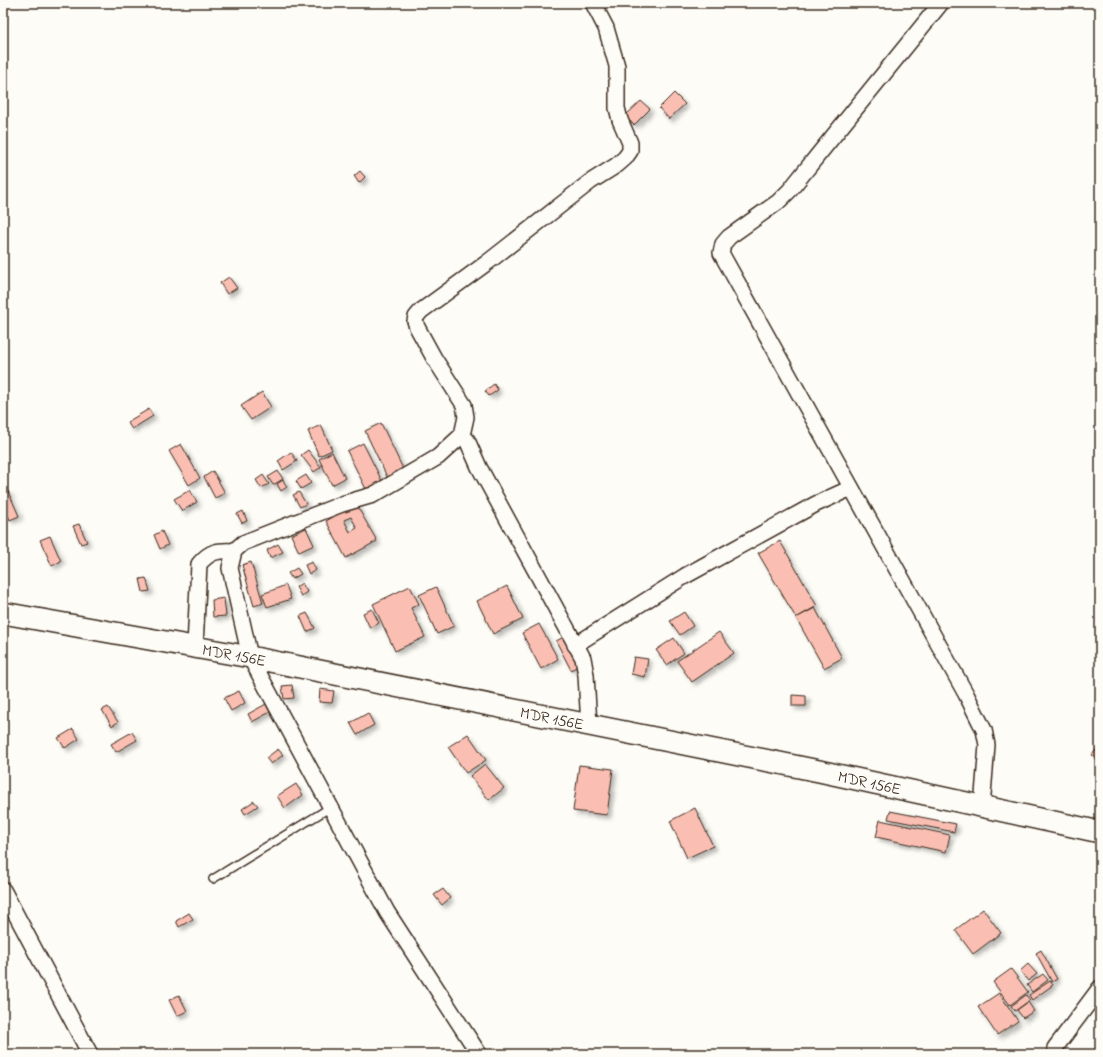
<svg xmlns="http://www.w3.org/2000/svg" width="1103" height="1057" viewBox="0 0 1103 1057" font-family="'Indie Flower',sans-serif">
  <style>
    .building { fill: #fabfb2; stroke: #3b2a1e; fill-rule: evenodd; filter: url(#shadow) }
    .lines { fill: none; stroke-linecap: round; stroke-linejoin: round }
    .lane-casing { stroke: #3b2a1e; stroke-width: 10 }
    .street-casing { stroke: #3b2a1e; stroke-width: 18 }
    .secondary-casing { stroke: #3b2a1e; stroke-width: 24 }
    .lane { stroke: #fdfcf7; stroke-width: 7 }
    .street { stroke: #fdfcf7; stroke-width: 15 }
    .secondary { stroke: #fdfcf7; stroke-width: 21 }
    .labels { text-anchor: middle; stroke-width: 3; stroke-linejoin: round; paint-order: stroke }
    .street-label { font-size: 16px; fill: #3b2a1e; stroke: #fdfcf7 }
  </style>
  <defs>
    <filter id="shadow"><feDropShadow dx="3.5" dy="3.5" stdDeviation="2" flood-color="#0004"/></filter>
  </defs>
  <rect width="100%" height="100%" fill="#fdfcf7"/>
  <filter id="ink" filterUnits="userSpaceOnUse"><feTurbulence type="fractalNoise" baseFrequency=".025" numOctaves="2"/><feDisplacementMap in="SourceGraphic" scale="8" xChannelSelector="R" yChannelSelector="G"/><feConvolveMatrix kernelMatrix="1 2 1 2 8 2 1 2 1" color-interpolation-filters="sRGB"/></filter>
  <g filter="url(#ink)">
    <g class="building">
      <polygon points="674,93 685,104 669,119 659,108"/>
      <polygon points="641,101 650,109 634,125 625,116"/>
      <polygon points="360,171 365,177 359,183 354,176"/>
      <polygon points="229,277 237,288 227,294 220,283"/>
      <polygon points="494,384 498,390 489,396 485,391"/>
      <polygon points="262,392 271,407 251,420 241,406"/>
      <polygon points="149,409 153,416 132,429 127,422"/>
      <polygon points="381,423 405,473 389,481 365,431"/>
      <polygon points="321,425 332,450 319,456 308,431"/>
      <polygon points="363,443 384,485 368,493 347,451"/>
      <polygon points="181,444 200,478 189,485 169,451"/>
      <polygon points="308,450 321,467 314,472 301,455"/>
      <polygon points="291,452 297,461 283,470 278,461"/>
      <polygon points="332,452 345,478 332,485 319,459"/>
      <polygon points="213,471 225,493 215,498 204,477"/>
      <polygon points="278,471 283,479 273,485 268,477"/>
      <polygon points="263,475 269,484 261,488 256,480"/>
      <polygon points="306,475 311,483 301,489 296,481"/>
      <polygon points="283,480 287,487 281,491 277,484"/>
      <polygon points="190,490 197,502 182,511 174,499"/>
      <polygon points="8,491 19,516 10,520 3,505 3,493"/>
      <polygon points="299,492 306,504 300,507 293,495"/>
      <path d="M356 504 377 541 346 558 326 521ZM351 517 357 528 350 532 344 520Z"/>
      <polygon points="243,511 247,521 242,523 237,514"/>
      <polygon points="79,524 87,542 81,544 73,526"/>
      <polygon points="306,528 314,545 299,552 291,535"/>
      <polygon points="162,531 168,545 160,549 154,535"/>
      <polygon points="50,536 61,561 52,566 40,540"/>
      <polygon points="780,541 817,606 796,618 758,553"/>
      <polygon points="278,544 283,552 270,558 267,550"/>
      <polygon points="251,562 263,603 254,606 242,565"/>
      <polygon points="312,562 316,570 309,574 305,565"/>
      <polygon points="297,568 301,574 292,579 288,573"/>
      <polygon points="146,578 150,591 143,592 140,579"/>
      <polygon points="302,583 307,592 301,596 296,587"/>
      <polygon points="286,585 291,599 267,607 262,594"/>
      <polygon points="410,586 419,604 411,608 425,637 395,651 373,604"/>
      <polygon points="507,586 523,619 493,634 477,601"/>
      <polygon points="436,587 454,626 437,634 419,595"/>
      <polygon points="224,598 226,616 213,617 212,600"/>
      <polygon points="815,608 842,658 824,668 796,618"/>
      <polygon points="372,609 379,623 370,628 363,613"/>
      <polygon points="684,612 693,626 680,635 670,621"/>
      <polygon points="307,613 315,628 307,632 300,616"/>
      <polygon points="539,624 558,659 541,669 522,633"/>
      <polygon points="719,632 734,653 692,682 677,661"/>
      <polygon points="566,636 581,664 571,670 556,641"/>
      <polygon points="674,638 684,653 667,665 656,650"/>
      <polygon points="634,657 648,659 645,677 631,674"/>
      <polygon points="292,685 294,698 284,699 282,686"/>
      <polygon points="320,689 334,691 332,703 319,702"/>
      <polygon points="239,691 245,703 231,711 224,698"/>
      <polygon points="792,695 806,696 806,706 792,706"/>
      <polygon points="266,704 270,712 252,722 248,714"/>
      <polygon points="108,707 118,722 112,726 102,710"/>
      <polygon points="368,713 374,725 357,735 350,723"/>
      <polygon points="73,729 79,739 65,748 58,738"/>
      <polygon points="132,732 137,740 116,752 111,744"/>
      <polygon points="468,734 486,760 466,773 448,747"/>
      <polygon points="1099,746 1100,747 1100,762 1092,755"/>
      <polygon points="278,749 283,755 271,764 266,758"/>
      <polygon points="485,764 504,788 489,800 470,776"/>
      <polygon points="579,765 613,769 607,815 573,811"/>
      <polygon points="296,784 303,795 285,808 277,796"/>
      <polygon points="254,801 258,806 245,814 242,809"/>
      <polygon points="695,808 713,846 687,858 670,821"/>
      <polygon points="890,811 956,824 954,832 888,819"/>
      <polygon points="880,820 950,835 946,852 876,837"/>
      <polygon points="443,889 450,898 442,905 434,895"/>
      <polygon points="983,909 1001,933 973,954 955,930"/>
      <polygon points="189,913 193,919 179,927 176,921"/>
      <polygon points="1041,950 1057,979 1052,982 1036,953"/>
      <polygon points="1028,964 1037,974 1028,981 1020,971"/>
      <polygon points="1011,969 1028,992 1010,1005 993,982"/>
      <polygon points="1043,974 1048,980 1032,992 1027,985"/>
      <polygon points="1050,981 1053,985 1032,1000 1029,995"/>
      <polygon points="999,993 1018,1021 997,1035 978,1007"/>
      <polygon points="179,995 187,1011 177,1016 169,1000"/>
      <polygon points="1026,995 1030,1000 1015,1011 1011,1006"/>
      <polygon points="1028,1002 1034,1011 1023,1018 1017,1010"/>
    </g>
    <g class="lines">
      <defs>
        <polyline id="lane" points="213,879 331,807"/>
        <g id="street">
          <polyline points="941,3 818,155 790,190 778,202 729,237 723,244 721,253 966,694 984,730 987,745 982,807"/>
          <polyline points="462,435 466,417 464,405 434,358 417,327 415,321 416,317 421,311 488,262 590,182 617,165 625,158 630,151 630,143 620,120 617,108 617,66 606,28 593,3"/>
          <polyline points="575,645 685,576 816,504 851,488"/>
          <path d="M195 647 199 564C210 551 218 550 234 551"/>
          <polyline points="3,890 90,1054"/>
          <polyline points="479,1054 387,912 250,657 230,568 234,551 243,543 342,504 373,495 438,457 462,435 467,440 479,467 583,658 586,675 589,725"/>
          <polyline points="1056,1054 1055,1048 1100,988"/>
        </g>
        <g id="secondary">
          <path id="s1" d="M3 613 250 657 819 771 1100 832"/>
        </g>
      </defs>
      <use href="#lane" class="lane-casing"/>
      <use href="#street" class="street-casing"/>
      <use href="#secondary" class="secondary-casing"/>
      <use href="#lane" class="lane"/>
      <use href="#street" class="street"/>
      <use href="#secondary" class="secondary"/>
    </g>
  </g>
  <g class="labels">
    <g class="street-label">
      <text dy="6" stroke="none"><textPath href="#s1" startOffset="235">MDR 156E</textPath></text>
      <text dy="6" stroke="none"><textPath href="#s1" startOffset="559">MDR 156E</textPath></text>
      <text dy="6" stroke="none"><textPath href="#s1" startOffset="883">MDR 156E</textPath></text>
    </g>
  </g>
  <rect width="1103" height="1057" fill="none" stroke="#fdfcf7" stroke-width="16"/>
  <rect x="8" y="8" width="1087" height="1041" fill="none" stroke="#3b2a1e" stroke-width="1.5" filter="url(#ink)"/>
</svg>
